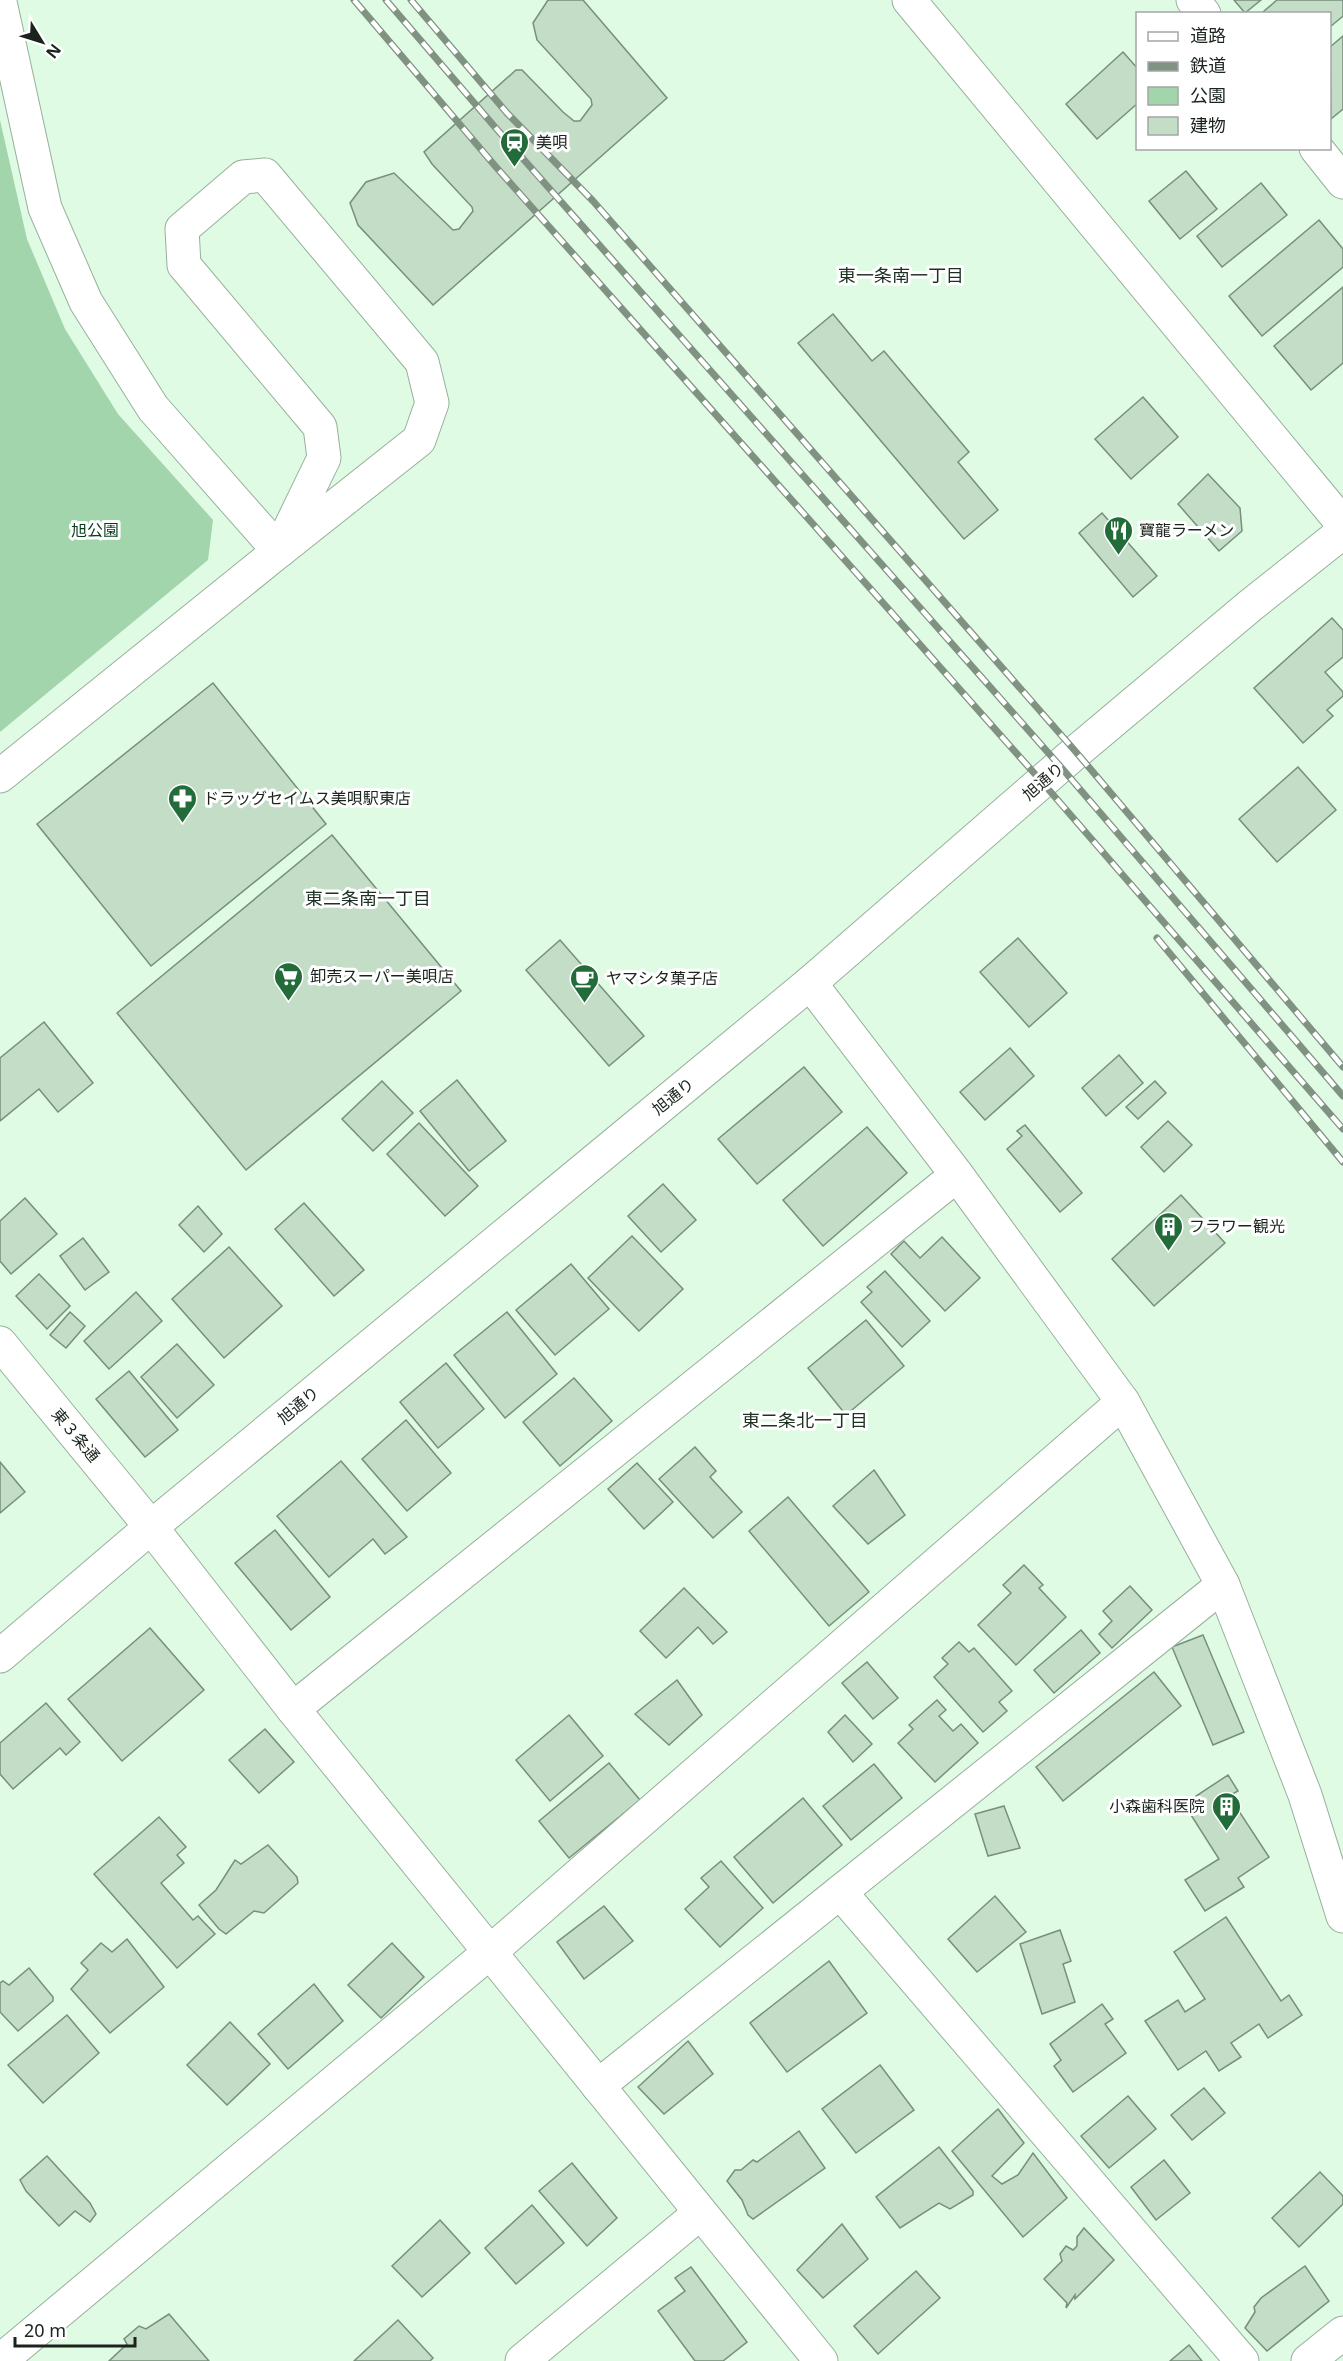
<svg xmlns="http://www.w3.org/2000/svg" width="1343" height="2361" viewBox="0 0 1343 2361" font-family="'Noto Sans','Noto Sans JP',sans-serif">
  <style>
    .green { fill: #a2d5ac }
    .building { fill: #c3ddc7; stroke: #778f7b; stroke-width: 1.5 }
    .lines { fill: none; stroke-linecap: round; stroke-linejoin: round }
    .street-casing { stroke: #97b09b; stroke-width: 35 }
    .secondary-casing { stroke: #97b09b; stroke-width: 35 }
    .street { stroke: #fff; stroke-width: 33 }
    .secondary { stroke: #fff; stroke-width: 33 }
    .rail-casing { stroke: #809383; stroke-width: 7 }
    .rail { stroke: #fff; stroke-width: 4.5; stroke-dasharray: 14; stroke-linecap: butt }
    .labels { text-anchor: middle; stroke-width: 6; stroke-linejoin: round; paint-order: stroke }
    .poi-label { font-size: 16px; fill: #1a241c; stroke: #fff; text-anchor: start }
    .park-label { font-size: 16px; fill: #073d1b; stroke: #fff }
    .street-label { font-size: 16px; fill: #1a241c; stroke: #fff }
    .neighbourhood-label { font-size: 18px; fill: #1c3121; stroke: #fff }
  </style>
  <rect width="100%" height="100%" fill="#e0fbe4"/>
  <polygon class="green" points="0,120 27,239 65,329 118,414 213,520 208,560 0,732"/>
  <g class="building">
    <polygon points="548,0 583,0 667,98 433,305 358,225 350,203 366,182 394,173 453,230 459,229 473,211 472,207 432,164 424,152 516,70 522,70 563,112 574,121 580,121 592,105 591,99 537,40 533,23"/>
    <polygon points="1234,0 1261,0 1245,13"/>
    <polygon points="1277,0 1343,0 1343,16 1330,27 1330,14 1264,14 1263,12"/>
    <polygon points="1343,36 1343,109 1331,119 1330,47"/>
    <polygon points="1123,52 1138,69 1138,103 1097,139 1066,104"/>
    <polygon points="1186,171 1217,209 1180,239 1149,201"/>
    <polygon points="1261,183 1287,215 1222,267 1197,236"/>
    <polygon points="1319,220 1343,249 1343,267 1262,336 1229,296"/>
    <polygon points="1343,287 1343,363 1311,390 1274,346"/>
    <polygon points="833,314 872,361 884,351 969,452 958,462 998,510 964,539 798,343"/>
    <polygon points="1143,397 1178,437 1131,479 1095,439"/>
    <polygon points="1208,474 1240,508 1242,531 1219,551 1178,504"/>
    <polygon points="1102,513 1157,576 1133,597 1079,533"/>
    <polygon points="1332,618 1343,630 1343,657 1325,672 1343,692 1343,696 1327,710 1333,716 1303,743 1254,688"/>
    <polygon points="213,683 326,824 151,966 37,824"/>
    <polygon points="1298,767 1336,810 1277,862 1239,819"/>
    <polygon points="332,835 461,991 246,1170 117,1013"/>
    <polygon points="1018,938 1067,993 1029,1027 980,972"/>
    <polygon points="560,940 644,1036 609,1066 526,970"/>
    <polygon points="44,1022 93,1083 58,1112 39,1089 0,1121 0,1058"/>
    <polygon points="1010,1048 1034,1076 985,1120 960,1092"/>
    <polygon points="1119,1055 1143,1083 1106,1116 1082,1088"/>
    <polygon points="804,1067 842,1112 757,1184 718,1139"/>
    <polygon points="457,1080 506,1141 469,1171 420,1111"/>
    <polygon points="382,1081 413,1113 373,1151 342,1119"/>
    <polygon points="1155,1081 1166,1093 1138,1119 1126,1107"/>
    <polygon points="1168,1121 1192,1145 1164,1172 1141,1147"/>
    <polygon points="419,1123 478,1186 445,1216 387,1154"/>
    <polygon points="1025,1125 1082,1193 1060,1212 1007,1149 1022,1136 1017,1131"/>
    <polygon points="867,1127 907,1173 823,1246 783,1200"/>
    <polygon points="663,1184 696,1220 661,1252 628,1216"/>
    <polygon points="1181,1195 1225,1243 1154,1306 1112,1259"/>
    <polygon points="25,1198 57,1234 11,1274 0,1261 0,1221"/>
    <polygon points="304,1203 364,1270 334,1296 275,1229"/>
    <polygon points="198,1206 222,1234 204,1252 179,1225"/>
    <polygon points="632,1236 683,1289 639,1331 588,1278"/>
    <polygon points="942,1237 980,1278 945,1311 891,1254 904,1241 920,1258"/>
    <polygon points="83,1238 109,1272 85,1290 60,1256"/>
    <polygon points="229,1247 282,1306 224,1358 172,1299"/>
    <polygon points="571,1264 609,1309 555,1355 516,1310"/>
    <polygon points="885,1271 930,1321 902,1347 861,1302 872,1292 867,1287"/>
    <polygon points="39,1274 70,1306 47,1329 16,1296"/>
    <polygon points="136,1292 162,1321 109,1369 84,1341"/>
    <polygon points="70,1312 85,1326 66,1348 50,1335"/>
    <polygon points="507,1312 557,1374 505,1418 454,1355"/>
    <polygon points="866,1320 904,1366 846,1415 808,1368"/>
    <polygon points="177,1344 214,1385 177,1418 141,1377"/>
    <polygon points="446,1363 484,1409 438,1448 400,1402"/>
    <polygon points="129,1371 178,1430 145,1457 96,1399"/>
    <polygon points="574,1378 612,1421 560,1466 523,1422"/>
    <polygon points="406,1420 451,1473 407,1511 362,1459"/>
    <polygon points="695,1447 716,1471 710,1477 742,1512 713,1538 659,1479"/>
    <polygon points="341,1461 407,1537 385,1554 373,1539 329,1577 277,1516"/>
    <polygon points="0,1462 25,1492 0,1513"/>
    <polygon points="637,1463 673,1502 644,1529 608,1489"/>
    <polygon points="874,1470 905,1515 868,1544 833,1506"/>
    <polygon points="788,1497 869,1592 829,1626 749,1531"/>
    <polygon points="275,1530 330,1597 291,1630 235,1563"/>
    <polygon points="1024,1565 1043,1585 1039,1588 1066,1617 1016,1665 978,1625 1011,1593 1003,1585"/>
    <polygon points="1130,1586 1152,1610 1112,1648 1099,1634 1112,1621 1103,1611"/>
    <polygon points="684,1588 727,1632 713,1644 698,1627 666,1658 640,1631"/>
    <polygon points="150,1628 204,1690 122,1761 68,1699"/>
    <polygon points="1081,1630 1100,1653 1054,1693 1034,1670"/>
    <polygon points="1203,1635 1244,1732 1213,1745 1172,1647"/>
    <polygon points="959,1642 969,1652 974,1648 1012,1691 999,1702 1007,1711 983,1732 934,1677 948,1664 942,1658"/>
    <polygon points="867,1662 898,1698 873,1719 842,1683"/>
    <polygon points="1154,1672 1181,1706 1063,1801 1036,1767"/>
    <polygon points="677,1680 702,1715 669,1745 635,1714"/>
    <polygon points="937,1700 946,1710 939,1716 953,1731 961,1724 978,1743 935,1782 898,1743 913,1729 909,1725"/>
    <polygon points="46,1703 80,1742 66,1755 60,1748 13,1789 0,1774 0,1743"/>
    <polygon points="569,1715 603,1756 550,1801 516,1760"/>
    <polygon points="845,1715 872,1744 853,1762 828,1732"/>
    <polygon points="265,1729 294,1762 259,1793 229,1760"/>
    <polygon points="609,1763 640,1800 569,1858 539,1821"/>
    <polygon points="874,1764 902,1798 851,1840 823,1806"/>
    <polygon points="1228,1775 1238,1791 1229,1796 1269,1857 1238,1878 1244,1887 1205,1911 1185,1880 1219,1859 1184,1804"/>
    <polygon points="803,1798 842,1845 773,1903 734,1857"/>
    <polygon points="1004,1806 1020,1848 988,1856 975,1814"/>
    <polygon points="159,1817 186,1847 177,1855 184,1863 161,1883 193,1920 198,1916 215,1934 177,1968 94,1874"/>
    <polygon points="268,1845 297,1877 298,1883 264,1913 254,1911 226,1934 219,1929 199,1905 216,1890 235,1860 241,1864"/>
    <polygon points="721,1861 763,1908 720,1947 685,1909 709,1887 701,1878"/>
    <polygon points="995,1896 1026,1932 977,1972 948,1939"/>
    <polygon points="604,1906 633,1941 584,1979 557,1942"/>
    <polygon points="1226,1917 1281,2001 1289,1995 1302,2015 1268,2038 1259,2024 1231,2043 1241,2057 1219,2071 1206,2051 1178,2070 1145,2021 1178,2000 1185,2012 1205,1999 1174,1952"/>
    <polygon points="1060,1930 1071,1961 1063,1964 1075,2002 1042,2014 1020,1944"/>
    <polygon points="127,1939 164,1987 110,2033 71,1989 88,1970 81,1963 101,1943 112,1952"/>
    <polygon points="392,1943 424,1977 381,2018 348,1985"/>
    <polygon points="829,1961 867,2013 787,2072 750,2023"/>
    <polygon points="29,1968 53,1997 53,2001 18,2031 0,2012 0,1983 3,1981 9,1985"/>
    <polygon points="314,1984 343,2021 288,2069 258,2034"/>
    <polygon points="1102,2004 1113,2019 1105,2024 1126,2053 1073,2092 1054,2066 1061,2060 1050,2044"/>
    <polygon points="67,2015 99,2053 43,2103 8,2065"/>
    <polygon points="230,2022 270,2064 227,2105 187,2065"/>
    <polygon points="688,2041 713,2074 664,2114 638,2087"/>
    <polygon points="880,2065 914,2110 856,2153 822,2109"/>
    <polygon points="1204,2088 1225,2113 1192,2140 1171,2115"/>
    <polygon points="1128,2096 1156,2129 1109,2168 1081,2136"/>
    <polygon points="998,2109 1024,2143 992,2176 1002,2184 1018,2175 1033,2153 1067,2198 1023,2237 952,2151"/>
    <polygon points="799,2131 825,2168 753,2219 748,2215 742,2200 727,2181 735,2170 741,2170 753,2160 757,2162"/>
    <polygon points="939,2147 973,2191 973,2195 950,2209 939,2203 900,2228 876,2197"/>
    <polygon points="47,2156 90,2203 96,2214 90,2222 75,2211 59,2226 26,2191 20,2180"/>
    <polygon points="1164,2160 1190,2193 1156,2220 1131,2187"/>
    <polygon points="572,2163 617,2218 587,2246 539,2191"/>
    <polygon points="1320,2172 1343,2196 1343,2204 1299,2247 1272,2218"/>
    <polygon points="532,2205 564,2243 516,2284 485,2248"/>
    <polygon points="440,2220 470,2253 422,2297 392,2266"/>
    <polygon points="842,2224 868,2259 823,2298 797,2270"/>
    <polygon points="1084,2228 1114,2260 1075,2299 1075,2295 1066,2308 1067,2303 1044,2279 1062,2261 1060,2254 1066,2246 1073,2250 1077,2246 1077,2237"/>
    <polygon points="1305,2266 1329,2301 1267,2351 1245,2328 1255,2312 1254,2307 1261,2298"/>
    <polygon points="691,2267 747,2342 723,2361 695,2361 658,2311 685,2291 675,2278"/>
    <polygon points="916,2271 940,2298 878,2354 854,2326"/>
    <polygon points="169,2314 209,2361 109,2361 127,2344 124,2339 139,2326 146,2329"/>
    <polygon points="398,2320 433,2358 430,2361 354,2361"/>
    <polygon points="1189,2345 1202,2361 1170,2361"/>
  </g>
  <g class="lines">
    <defs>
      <g id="street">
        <polyline points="1193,0 1204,14"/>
        <polyline points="1316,148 1343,182"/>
        <polygon points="265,175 422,362 432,403 419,440 279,551 324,458 320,427 184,265 182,229 243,177"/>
        <polyline points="810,983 957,1175 1123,1402 1223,1585 1305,1795 1343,1916"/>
        <polyline points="151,1527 293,1709 821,2361"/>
        <polyline points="293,1709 957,1175"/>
        <polyline points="840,1892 1242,2361"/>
        <polyline points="598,2086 1223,1585"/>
        <polyline points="0,2361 490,1952 1123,1402"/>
        <polyline points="522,2361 700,2213"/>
        <polyline points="1308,2361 1343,2333"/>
      </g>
      <g id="secondary">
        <polyline points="909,0 1343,524"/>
        <polyline points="0,2 45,208 86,302 153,408 279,551 0,776"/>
        <polyline points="0,1343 151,1527"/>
        <polyline points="0,1656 151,1527 810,983 1076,752 1251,605 1343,532"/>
      </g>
    </defs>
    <use href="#street" class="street-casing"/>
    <use href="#secondary" class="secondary-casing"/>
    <use href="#street" class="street"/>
    <use href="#secondary" class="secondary"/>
    <defs>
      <g id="rail">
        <polyline points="354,0 496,167 1042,782 1343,1129"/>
        <polyline points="386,0 494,126 1060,766 1343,1096"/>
        <polyline points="411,0 507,113 593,201 1076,752 1343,1067"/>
        <polyline points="1157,938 1343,1162"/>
      </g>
    </defs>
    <use href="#rail" class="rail-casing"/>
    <use href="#rail" class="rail"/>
  </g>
  <defs>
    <symbol id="station-pin" viewBox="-11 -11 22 30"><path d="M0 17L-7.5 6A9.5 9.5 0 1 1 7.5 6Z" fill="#226c3a" stroke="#fff"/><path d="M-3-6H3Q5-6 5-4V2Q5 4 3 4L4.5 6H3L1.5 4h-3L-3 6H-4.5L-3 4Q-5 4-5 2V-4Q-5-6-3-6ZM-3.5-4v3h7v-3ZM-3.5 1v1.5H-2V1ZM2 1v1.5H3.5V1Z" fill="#fff"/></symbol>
    <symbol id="restaurant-pin" viewBox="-11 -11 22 30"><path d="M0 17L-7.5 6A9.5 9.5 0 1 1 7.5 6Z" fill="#226c3a" stroke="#fff"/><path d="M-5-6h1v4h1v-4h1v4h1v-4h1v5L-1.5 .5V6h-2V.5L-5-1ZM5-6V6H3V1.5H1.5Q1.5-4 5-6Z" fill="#fff"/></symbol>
    <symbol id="pharmacy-pin" viewBox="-11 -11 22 30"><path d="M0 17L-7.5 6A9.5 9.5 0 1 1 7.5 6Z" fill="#226c3a" stroke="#fff"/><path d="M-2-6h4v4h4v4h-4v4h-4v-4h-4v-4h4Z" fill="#fff"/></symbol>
    <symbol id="supermarket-pin" viewBox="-11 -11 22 30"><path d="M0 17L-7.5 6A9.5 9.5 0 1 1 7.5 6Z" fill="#226c3a" stroke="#fff"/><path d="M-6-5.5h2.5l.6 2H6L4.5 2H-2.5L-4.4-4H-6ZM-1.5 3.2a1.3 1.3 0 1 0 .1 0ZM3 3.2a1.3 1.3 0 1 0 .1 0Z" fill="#fff"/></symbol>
    <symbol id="cafe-pin" viewBox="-11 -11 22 30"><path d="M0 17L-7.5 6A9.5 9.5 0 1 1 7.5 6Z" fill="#226c3a" stroke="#fff"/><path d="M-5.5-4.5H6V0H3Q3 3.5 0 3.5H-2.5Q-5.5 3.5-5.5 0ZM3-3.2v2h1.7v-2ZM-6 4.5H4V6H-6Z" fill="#fff"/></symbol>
    <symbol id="building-pin" viewBox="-11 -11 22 30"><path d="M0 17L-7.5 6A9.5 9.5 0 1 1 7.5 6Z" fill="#226c3a" stroke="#fff"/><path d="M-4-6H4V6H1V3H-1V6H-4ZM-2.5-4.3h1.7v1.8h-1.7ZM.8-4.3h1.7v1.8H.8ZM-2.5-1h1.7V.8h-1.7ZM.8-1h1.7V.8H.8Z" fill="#fff"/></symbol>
  </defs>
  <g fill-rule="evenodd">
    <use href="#station-pin" x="498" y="126" width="33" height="45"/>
    <use href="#restaurant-pin" x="1102" y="514" width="33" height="45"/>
    <use href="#pharmacy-pin" x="166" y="782" width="33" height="45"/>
    <use href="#supermarket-pin" x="272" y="960" width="33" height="45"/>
    <use href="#cafe-pin" x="568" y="962" width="33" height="45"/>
    <use href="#building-pin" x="1152" y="1210" width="33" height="45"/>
    <use href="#building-pin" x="1210" y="1790" width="33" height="45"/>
  </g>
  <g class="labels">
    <g class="poi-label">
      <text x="536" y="148">美唄</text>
      <text x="1139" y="536">寶龍ラーメン</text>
      <text x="203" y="804">ドラッグセイムス美唄駅東店</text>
      <text x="310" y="982">卸売スーパー美唄店</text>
      <text x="606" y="984">ヤマシタ菓子店</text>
      <text x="1189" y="1232">フラワー観光</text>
      <text x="1205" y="1812" text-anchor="end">小森歯科医院</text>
    </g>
    <g class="park-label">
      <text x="95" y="536">旭公園</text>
    </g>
    <g class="street-label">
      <text transform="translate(1043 781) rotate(-41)" y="6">旭通り</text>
      <text transform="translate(673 1096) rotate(-39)" y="6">旭通り</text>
      <text transform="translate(298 1405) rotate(-40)" y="6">旭通り</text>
      <text transform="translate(76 1435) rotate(50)" y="6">東３条通</text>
    </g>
    <g class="neighbourhood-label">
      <text x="901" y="282">東一条南一丁目</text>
      <text x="368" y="905">東二条南一丁目</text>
      <text x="805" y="1427">東二条北一丁目</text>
    </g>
  </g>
  <rect x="1136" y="12" width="195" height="138" fill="#ffffff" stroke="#a3a7a4" stroke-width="1.5"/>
  <rect x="1148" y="32" width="30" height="9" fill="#ffffff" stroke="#a3a7a4" stroke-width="1.5"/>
  <text x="1190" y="42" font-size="18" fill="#1a241c">道路</text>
  <rect x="1148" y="62" width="30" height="9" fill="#809383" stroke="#a3a7a4" stroke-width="1.5"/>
  <text x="1190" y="72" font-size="18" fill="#1a241c">鉄道</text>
  <rect x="1148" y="87" width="30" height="18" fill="#a2d5ac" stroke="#a3a7a4" stroke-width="1.5"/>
  <text x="1190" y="102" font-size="18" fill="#1a241c">公園</text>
  <rect x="1148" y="117" width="30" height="18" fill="#c3ddc7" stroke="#a3a7a4" stroke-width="1.5"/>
  <text x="1190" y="132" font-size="18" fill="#1a241c">建物</text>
  <g transform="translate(42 42) rotate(128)" stroke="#ffffff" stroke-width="4.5" paint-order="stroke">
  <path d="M0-4.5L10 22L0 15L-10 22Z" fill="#1a241c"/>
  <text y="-9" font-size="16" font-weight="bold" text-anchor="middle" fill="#1a241c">N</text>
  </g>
  <path d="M15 2337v9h120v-9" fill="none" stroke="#1a241c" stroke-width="3"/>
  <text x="24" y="2337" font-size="18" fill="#1a241c" stroke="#ffffff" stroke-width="4.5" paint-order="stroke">20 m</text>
</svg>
